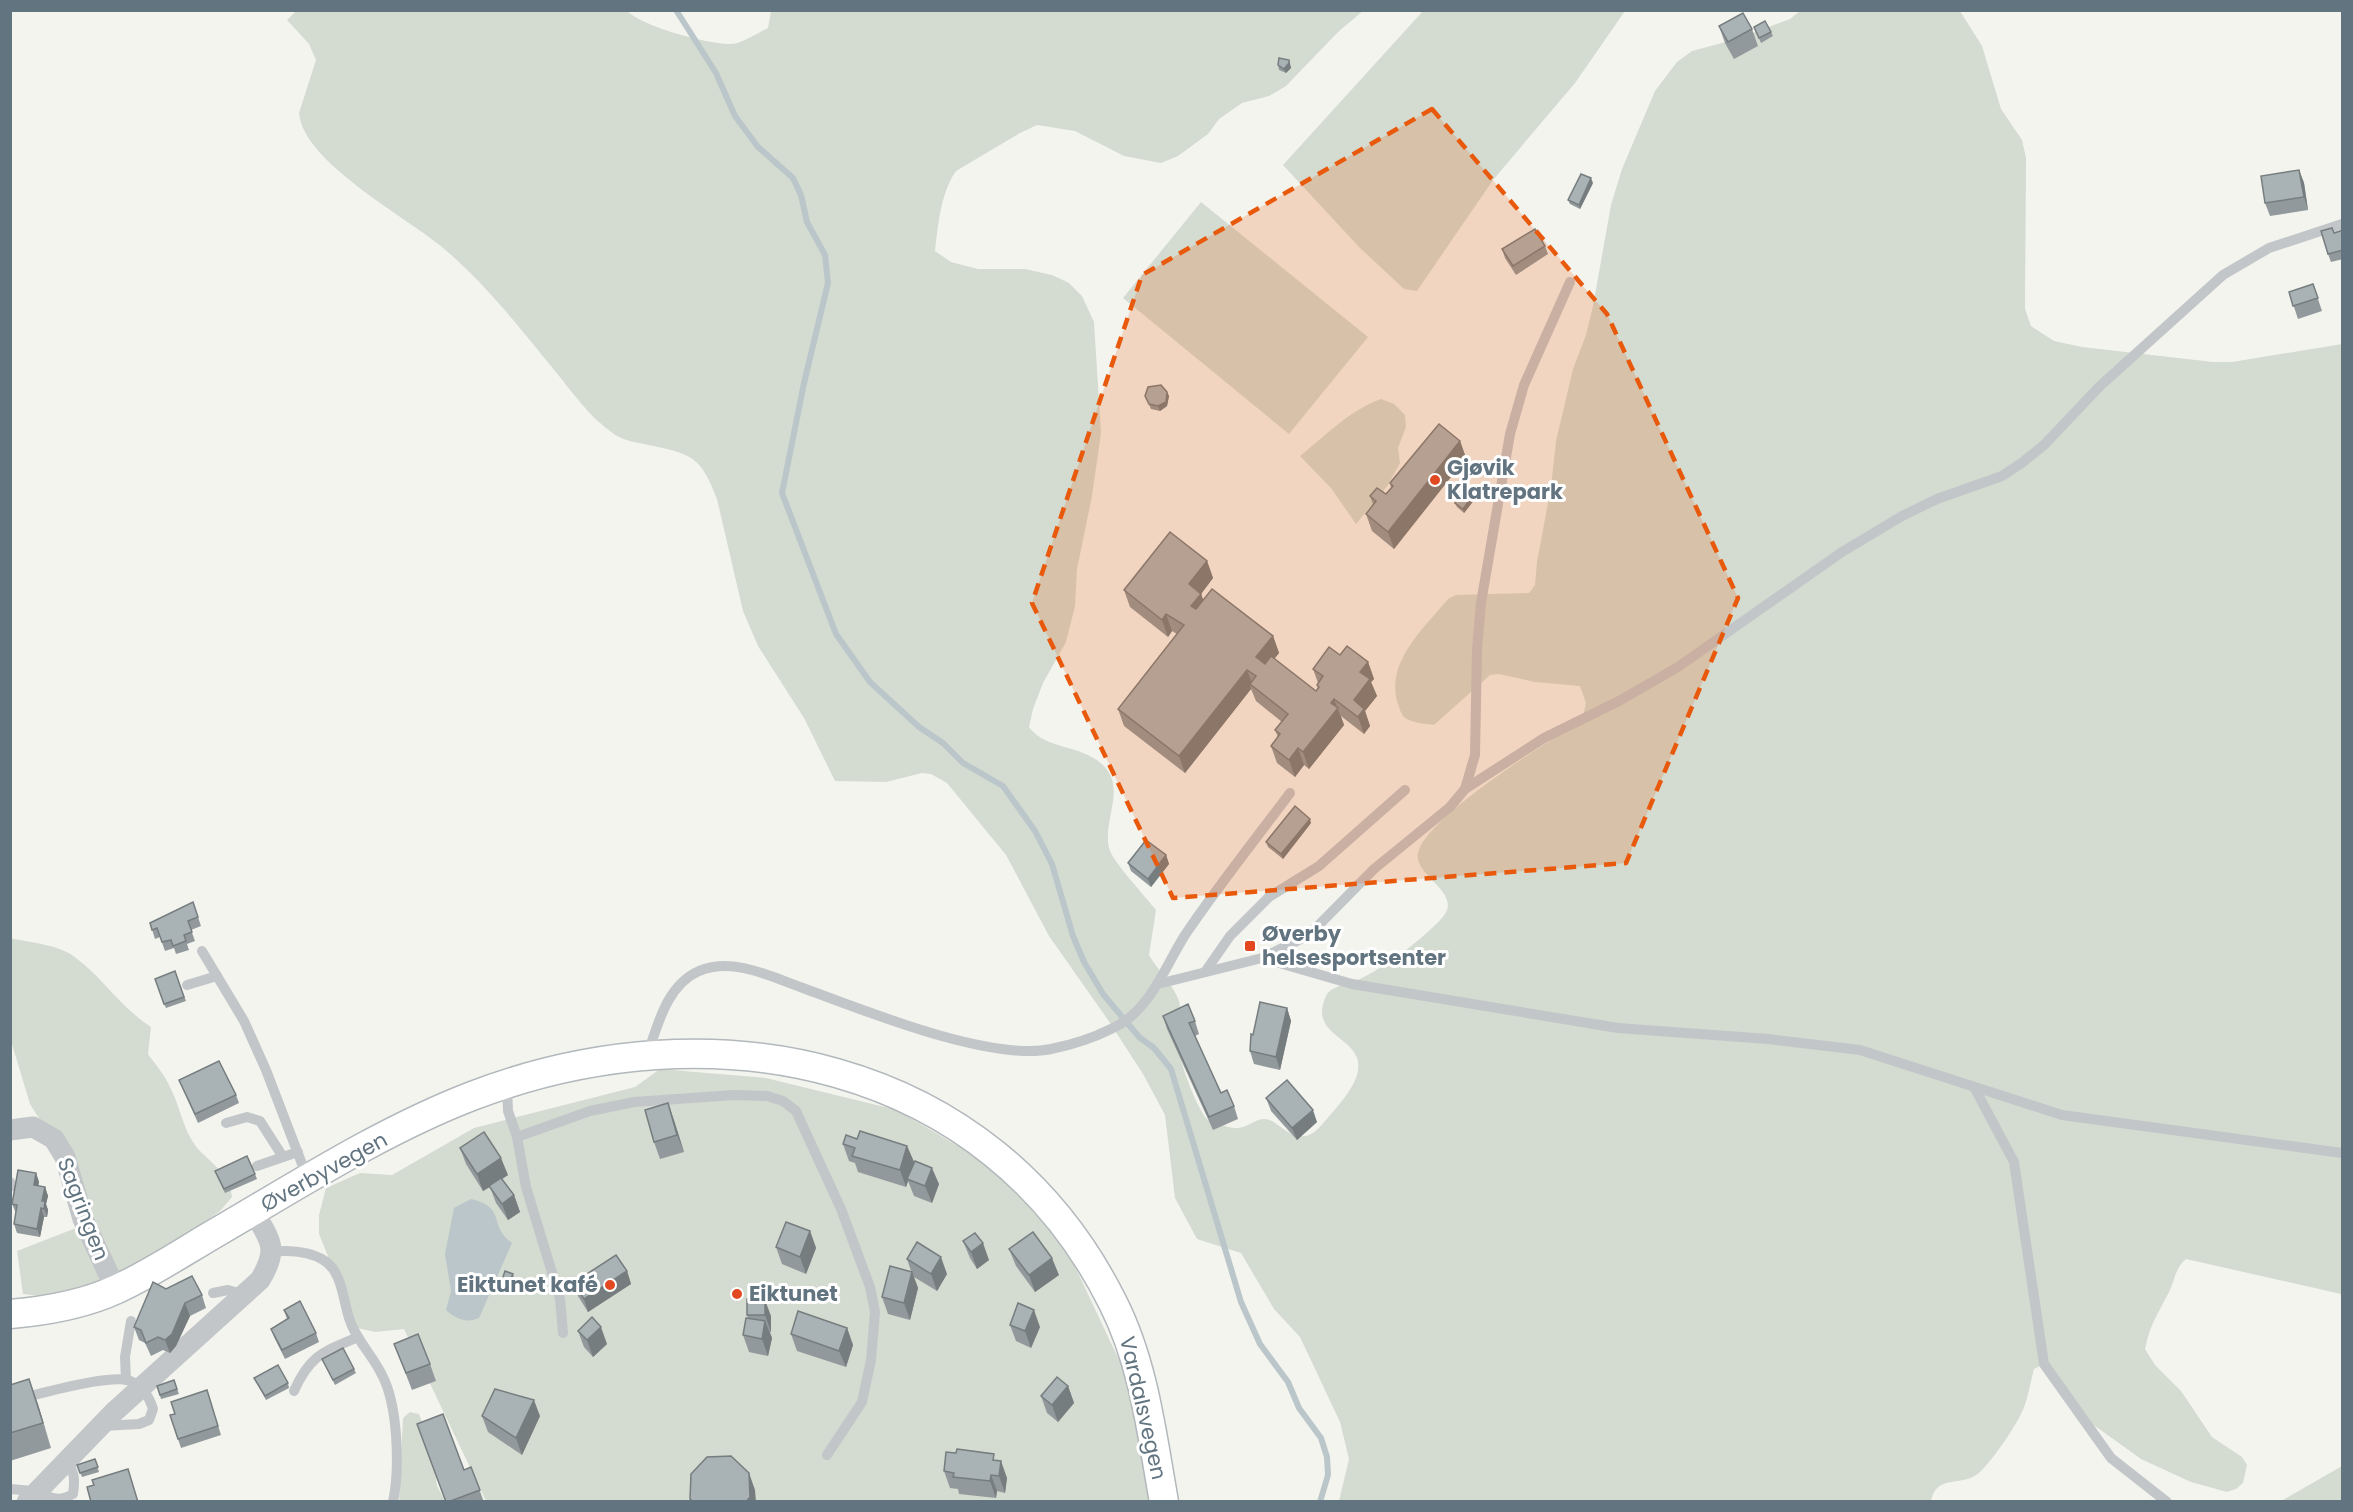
<svg xmlns="http://www.w3.org/2000/svg" width="2353" height="1512" viewBox="0 0 2353 1512" font-family="Poppins,sans-serif">
  <style>
    .green { fill: #d4dbd0 }
    .water { fill: #bac6ca }
    .lines { fill: none; stroke-linecap: round; stroke-linejoin: round }
    .stream { stroke: #bac6ca; stroke-width: 6 }
    .secondary-casing { stroke: #b2b8bc; stroke-width: 31 }
    .service { stroke: #c3c6c9; stroke-width: 10 }
    .minor { stroke: #c3c6c9; stroke-width: 21 }
    .secondary { stroke: #fff; stroke-width: 28 }
    .wall { fill: #91999c }
    .shaded-wall { fill: #767d7f }
    .building { fill: #a9b2b5; stroke: #767d7f; stroke-width: 1.5 }
    .marked { fill: #e8590c; fill-opacity: 0.2; stroke: #e8590c; stroke-width: 4.5; stroke-dasharray: 12 8; stroke-linejoin: round }
    .poi-dot { fill: #e24921; stroke: #fff; stroke-width: 2 }
    .labels { text-anchor: middle; stroke-width: 6; stroke-linejoin: round; paint-order: stroke }
    .poi-label { font-size: 21px; font-weight: bold; fill: #627480; stroke: #fff; text-anchor: start }
    .street-label { font-size: 21px; fill: #627480; stroke: #fff }
  </style>
  <rect width="100%" height="100%" fill="#f4f4ef"/>
  <g class="green">
    <path d="M297 10 627 11C644 27 704 43 729 44 740 45 757 33 768 28L771 11H1363L1338 32 1286 86 1269 96 1242 103 1219 119 1208 134 1178 156 1161 163 1124 156 1075 131 1037 125 1020 133 956 171C941 192 938 225 935 251L951 262 978 269H1025L1052 275 1069 283 1082 296 1094 322 1101 433 1092 496 1077 569 1075 606 1066 642 1043 683 1033 709 1029 727C1047 752 1088 743 1108 771 1123 794 1103 822 1109 848 1112 861 1146 897 1156 910L1149 955C1157 969 1174 986 1179 1001 1182 1011 1176 1026 1176 1037 1177 1054 1196 1110 1209 1121 1212 1124 1216 1124 1221 1125 1226 1126 1234 1129 1239 1128 1247 1127 1256 1119 1264 1119 1278 1119 1286 1138 1305 1136 1316 1135 1325 1120 1332 1113 1405 1032 1301 1050 1326 996 1332 985 1347 985 1358 980 1384 968 1422 940 1442 918 1465 893 1413 876 1418 853 1426 817 1547 742 1582 721L1586 703 1580 686 1535 682 1499 674 1490 675 1434 725C1426 724 1414 723 1407 719 1401 716 1400 709 1398 704 1384 663 1425 627 1448 599L1456 595 1529 593 1535 585 1537 562 1551 487 1556 441 1573 369 1586 335 1593 306 1611 205 1622 169 1655 91 1677 62 1692 51 1737 39 1790 19 1800 11H1960L1982 46 2001 109 2022 140 2026 158 2025 309 2031 326 2054 341 2082 347 2213 362H2232L2342 344V1297L2341 1294 2186 1259C2175 1268 2175 1280 2169 1292 2157 1316 2151 1322 2145 1349L2155 1365 2181 1391 2212 1437 2242 1457 2247 1465 2243 1483 2236 1489 2227 1492 2191 1482 2141 1459 2088 1421 2042 1365 2034 1369C2030 1383 2028 1401 2021 1414 2013 1430 1994 1458 1981 1471 1964 1489 1937 1472 1931 1501H1339L1349 1459 1340 1422 1300 1337 1274 1309 1241 1253 1197 1239 1175 1198 1165 1115 1143 1074 1108 1020 1049 936 1006 855 947 783 931 774 922 773 886 782 835 781 804 718 758 646 743 611 717 499C700 453 689 454 644 444 634 442 622 440 614 434 589 417 574 394 555 371 520 328 485 283 442 247 405 216 303 162 299 113L316 60 309 44 287 20Z"/>
    <polygon points="1423,11 1625,11 1575,83 1493,180 1417,291 1404,289 1359,247 1283,165"/>
    <polygon points="1201,202 1368,337 1289,434 1123,298"/>
    <path d="M1381 399 1394 404 1405 415 1406 427 1398 448 1400 463 1388 485 1356 524 1331 488 1300 456C1325 436 1350 410 1381 399Z"/>
    <path d="M10 938C31 943 59 944 76 958 104 979 120 1007 151 1027L148 1054C155 1064 164 1074 169 1085 181 1107 183 1134 201 1152 215 1166 230 1176 232 1197L220 1211 183 1238 164 1258 79 1291 42 1296 23 1294 17 1251 76 1228 59 1151 30 1104 11 1041Z"/>
    <polygon points="660,1069 766,1078 897,1110 978,1158 1031,1205 1071,1258 1127,1377 1154,1501 486,1501 404,1329 375,1332 357,1328 319,1234 319,1215 326,1188 360,1173 392,1175 474,1128 635,1087"/>
    <polygon points="410,1412 419,1414 432,1449 437,1486 445,1501 399,1502 403,1418"/>
    <polygon points="2342,1466 2342,1501 2281,1501"/>
  </g>
  <path class="water" d="M471 1199C508 1208 487 1225 512 1243L479 1318C467 1324 454 1318 446 1310L451 1291 445 1254 454 1208Z"/>
  <g class="lines">
    <polyline class="stream" points="676,10 716,73 735,116 758,147 793,178 801,195 807,222 825,255 828,283 804,383 782,493 836,634 870,682 919,727 943,743 963,763 1003,786 1035,831 1052,864 1073,936 1084,962 1103,994 1139,1037 1154,1048 1171,1069 1241,1302 1260,1344 1288,1382 1299,1408 1321,1438 1327,1457 1328,1475 1320,1502"/>
    <defs>
      <path id="secondary" d="M10 1314C46 1311 85 1304 117 1289 152 1273 186 1250 219 1231 301 1183 384 1130 472 1096 712 1004 991 1058 1113 1303 1144 1364 1152 1435 1164 1502"/>
    </defs>
    <use href="#secondary" class="secondary-casing"/>
    <g class="service">
      <polyline points="1465,789 1475,755 1477,649 1481,603 1510,434 1524,385 1570,282"/>
      <polyline points="202,951 244,1021 266,1070 307,1177"/>
      <polyline points="1262,958 1309,935 1374,869 1450,807 1465,789 1544,738 1619,701 1678,667 1842,552 1902,516 1937,499 2002,476 2023,462 2044,445 2100,386 2223,275 2269,248 2342,224"/>
      <polyline points="1205,972 1230,936 1269,897 1319,866 1405,790"/>
      <polyline points="1158,984 1262,958 1352,984 1618,1028 1768,1039 1860,1050 2062,1115 2342,1153"/>
      <polyline points="187,985 217,976"/>
      <path d="M648 1053C658 1024 667 985 699 971 734 957 769 976 803 988 863 1010 990 1062 1051 1049 1071 1045 1093 1038 1111 1029 1150 1012 1164 968 1185 935 1218 886 1255 840 1290 793"/>
      <polyline points="1974,1087 2014,1162 2044,1364 2111,1458 2167,1502"/>
      <polyline points="507,1088 508,1111 517,1137 590,1111 634,1102 734,1095 767,1096 783,1101 796,1111 841,1209 870,1287 875,1312 871,1360 862,1402 827,1455"/>
      <polyline points="226,1123 247,1117 260,1121 283,1157 298,1152"/>
      <polyline points="517,1137 526,1187 560,1299 563,1333"/>
      <polyline points="257,1166 283,1157"/>
      <polyline points="10,1182 12,1186"/>
      <path d="M272 1252C292 1249 324 1252 335 1272 345 1288 344 1311 353 1328 361 1345 374 1358 382 1375 398 1405 400 1468 393 1502"/>
      <polyline points="213,1293 228,1290 245,1295"/>
      <polyline points="126,1380 125,1357 131,1321"/>
      <path d="M294 1391C310 1355 323 1352 358 1337"/>
      <path d="M10 1400C36 1396 109 1373 130 1381 143 1386 149 1396 153 1409L149 1420 139 1424 103 1426"/>
      <path d="M10 1489C19 1490 28 1490 35 1492 51 1497 57 1503 73 1494 75 1480 75 1472 66 1460"/>
    </g>
    <g class="minor">
      <polyline points="10,1130 33,1127 54,1139 65,1157 83,1219 116,1290"/>
      <path d="M27 1502 114 1412 260 1280C279 1249 271 1241 253 1211"/>
    </g>
    <use href="#secondary" class="secondary"/>
  </g>
  <g class="wall">
    <polygon points="1719,26 1752,29 1758,46 1734,59 1725,43"/>
    <polygon points="1754,27 1771,32 1773,36 1761,43"/>
    <polygon points="1289,60 1291,68 1286,73 1279,70 1278,65"/>
    <polygon points="2299,170 2304,183 2308,210 2270,216 2265,203"/>
    <polygon points="1593,183 1580,209 1570,204 1568,200"/>
    <polygon points="2343,230 2343,259 2331,262 2328,254 2334,233"/>
    <polygon points="1545,246 1548,254 1516,275 1505,258 1502,249"/>
    <polygon points="2313,284 2322,311 2298,319 2289,292"/>
    <polygon points="1167,392 1169,396 1167,406 1160,411 1151,409 1145,396"/>
    <polygon points="1460,441 1466,458 1394,549 1372,531 1366,514 1373,504 1370,496 1386,494 1391,488 1390,483"/>
    <polygon points="1475,499 1464,513 1457,507 1455,503"/>
    <polygon points="1207,561 1213,578 1201,594 1203,600 1273,636 1279,653 1274,659 1316,691 1318,689 1317,685 1318,683 1313,669 1340,655 1368,662 1374,679 1371,682 1377,696 1365,711 1370,726 1364,734 1341,716 1344,725 1309,769 1304,765 1295,777 1277,763 1271,746 1278,737 1275,730 1282,722 1256,701 1251,689 1185,773 1124,726 1118,709 1177,634 1172,631 1168,637 1130,607 1124,590"/>
    <polygon points="1311,823 1283,859 1268,847 1266,842"/>
    <polygon points="1166,855 1169,864 1151,887 1131,871 1128,863"/>
    <polygon points="193,902 201,926 191,930 195,941 187,944 189,950 176,954 174,948 165,951 160,937 155,939 150,923"/>
    <polygon points="175,971 186,1001 166,1008 164,1004"/>
    <polygon points="1287,1008 1291,1021 1280,1070 1254,1064 1250,1051"/>
    <polygon points="1163,1016 1195,1021 1199,1034 1195,1036 1221,1093 1234,1106 1238,1119 1213,1130 1167,1029"/>
    <polygon points="179,1080 236,1095 239,1103 198,1123"/>
    <polygon points="1266,1098 1317,1122 1297,1140 1271,1111"/>
    <polygon points="668,1103 684,1152 660,1159 654,1142"/>
    <polygon points="857,1139 907,1146 914,1162 939,1184 932,1203 914,1196 908,1181 906,1187 858,1172 855,1163 849,1161 843,1144"/>
    <polygon points="460,1148 508,1175 502,1179 514,1195 520,1212 508,1220 496,1203 490,1187 483,1191 466,1164"/>
    <polygon points="36,1173 39,1182 38,1186 45,1187 48,1196 46,1204 48,1210 47,1217 44,1217 40,1237 17,1233 14,1224 16,1213 12,1204"/>
    <polygon points="255,1174 257,1179 225,1193 217,1176"/>
    <polygon points="810,1231 816,1248 806,1274 782,1264 776,1247"/>
    <polygon points="963,1241 989,1260 977,1269 970,1258"/>
    <polygon points="1009,1249 1059,1275 1035,1292 1016,1266"/>
    <polygon points="907,1259 947,1274 937,1291 914,1277 918,1288 910,1320 888,1314 882,1297 911,1271"/>
    <polygon points="627,1271 631,1284 588,1312 578,1296 573,1283"/>
    <polygon points="503,1277 514,1278 511,1285 505,1282"/>
    <polygon points="166,1289 202,1295 206,1308 190,1316 176,1346 170,1353 163,1350 151,1356 145,1343 139,1340 134,1327"/>
    <polygon points="747,1299 771,1316 771,1332 770,1332 772,1338 768,1356 749,1352 743,1335 748,1318 747,1315"/>
    <polygon points="284,1310 316,1333 319,1342 285,1359 274,1337 271,1329 287,1319"/>
    <polygon points="1010,1325 1040,1327 1031,1348 1016,1341"/>
    <polygon points="847,1328 853,1345 846,1367 797,1351 791,1334"/>
    <polygon points="578,1331 607,1344 593,1357 584,1347"/>
    <polygon points="394,1344 430,1364 436,1381 412,1390"/>
    <polygon points="322,1359 354,1369 356,1373 335,1385"/>
    <polygon points="254,1378 288,1383 289,1388 266,1400"/>
    <polygon points="29,1379 51,1448 10,1461 10,1385"/>
    <polygon points="174,1380 179,1394 161,1399 157,1386"/>
    <polygon points="1068,1386 1074,1403 1058,1422 1047,1413 1041,1396"/>
    <polygon points="207,1390 221,1435 181,1448 178,1439 175,1414"/>
    <polygon points="482,1416 540,1416 522,1455 488,1432"/>
    <polygon points="95,1459 99,1472 82,1477 77,1465"/>
    <polygon points="996,1460 1007,1478 1005,1493 997,1491 996,1498 959,1494 958,1489 950,1488 944,1471"/>
    <polygon points="471,1467 484,1502 446,1502 464,1470"/>
  </g>
  <g class="shaded-wall">
    <polygon points="1289,60 1291,68 1286,73 1284,69"/>
    <polygon points="2299,170 2304,183 2308,210 2304,197"/>
    <polygon points="1591,178 1593,183 1580,209 1579,205"/>
    <polygon points="1167,392 1169,396 1167,406 1160,411 1158,406"/>
    <polygon points="1460,441 1466,458 1394,549 1388,532"/>
    <polygon points="1473,495 1475,499 1464,513 1463,509"/>
    <polygon points="1207,561 1213,578 1201,594 1207,610 1197,623 1191,606 1189,584"/>
    <polygon points="1166,614 1172,631 1168,637 1162,620"/>
    <polygon points="1273,636 1279,653 1262,674 1256,657"/>
    <polygon points="1368,662 1374,679 1371,682 1377,696 1365,711 1370,726 1364,734 1358,717 1354,700 1360,672"/>
    <polygon points="1247,670 1253,686 1250,684 1251,689 1185,773 1179,756"/>
    <polygon points="1334,699 1344,725 1309,769 1303,752"/>
    <polygon points="1298,748 1304,765 1295,777 1289,760"/>
    <polygon points="1310,819 1311,823 1283,859 1281,854"/>
    <polygon points="1166,855 1169,864 1151,887 1148,879"/>
    <polygon points="1287,1008 1291,1021 1280,1070 1276,1057"/>
    <polygon points="668,1103 674,1120 684,1152 677,1135"/>
    <polygon points="1313,1110 1317,1122 1297,1140 1292,1128"/>
    <polygon points="907,1146 914,1162 907,1179 908,1181 906,1187 900,1170"/>
    <polygon points="501,1158 508,1175 483,1191 477,1174"/>
    <polygon points="932,1168 939,1184 932,1203 925,1186"/>
    <polygon points="36,1173 39,1182 37,1194 34,1185"/>
    <polygon points="45,1187 48,1196 46,1204 48,1210 47,1217 42,1201"/>
    <polygon points="514,1195 520,1212 508,1220 502,1204"/>
    <polygon points="41,1208 44,1217 40,1237 37,1229"/>
    <polygon points="810,1231 816,1248 806,1274 800,1257"/>
    <polygon points="983,1243 989,1260 977,1269 971,1252"/>
    <polygon points="941,1257 947,1274 937,1291 931,1274"/>
    <polygon points="1052,1258 1059,1275 1035,1292 1029,1275"/>
    <polygon points="627,1271 631,1284 588,1312 584,1299"/>
    <polygon points="912,1272 918,1288 910,1320 904,1303"/>
    <polygon points="513,1274 514,1278 511,1285 509,1281"/>
    <polygon points="765,1300 771,1316 771,1332 765,1315"/>
    <polygon points="185,1303 190,1316 176,1346 170,1353 165,1340"/>
    <polygon points="1034,1310 1040,1327 1031,1348 1025,1331"/>
    <polygon points="765,1321 772,1338 768,1356 762,1339"/>
    <polygon points="601,1327 607,1344 593,1357 587,1340"/>
    <polygon points="847,1328 853,1345 846,1367 839,1351"/>
    <polygon points="29,1379 38,1404 51,1448 43,1423"/>
    <polygon points="1068,1386 1074,1403 1058,1422 1052,1405"/>
    <polygon points="534,1400 540,1416 522,1455 516,1438"/>
    <polygon points="1001,1461 1007,1478 1005,1493 999,1476"/>
    <polygon points="749,1473 755,1490 756,1502 746,1502"/>
    <polygon points="991,1475 997,1491 996,1498 990,1481"/>
  </g>
  <g class="building">
    <polygon points="1743,13 1752,29 1728,42 1719,26"/>
    <polygon points="1765,21 1771,32 1759,38 1754,27"/>
    <polygon points="1279,58 1289,60 1289,63 1284,69 1278,65"/>
    <polygon points="2299,170 2304,197 2265,203 2261,176"/>
    <polygon points="1581,174 1591,178 1579,205 1568,200"/>
    <polygon points="2332,228 2334,233 2343,230 2343,250 2328,254 2321,231"/>
    <polygon points="1535,229 1545,246 1513,266 1502,249"/>
    <polygon points="2313,284 2318,298 2293,306 2289,292"/>
    <polygon points="1161,385 1167,392 1166,402 1158,406 1149,404 1145,396 1148,387"/>
    <polygon points="1439,424 1460,441 1388,532 1366,514 1376,501 1370,496 1377,488 1386,494 1393,486 1390,483"/>
    <polygon points="1466,489 1473,495 1463,509 1455,503"/>
    <polygon points="1170,532 1207,561 1189,584 1201,594 1191,606 1196,609 1212,589 1273,636 1256,657 1265,664 1271,656 1316,691 1319,687 1317,685 1323,676 1313,669 1329,647 1340,655 1347,646 1368,662 1360,672 1370,679 1354,700 1364,709 1358,717 1334,699 1331,703 1338,708 1303,752 1298,748 1289,760 1271,746 1280,734 1275,730 1288,714 1250,684 1256,676 1247,670 1179,756 1118,709 1184,625 1166,614 1162,620 1124,590"/>
    <polygon points="1295,806 1310,819 1281,854 1266,842"/>
    <polygon points="1146,840 1166,855 1148,879 1128,863"/>
    <polygon points="193,902 198,917 188,921 192,932 184,935 186,941 173,946 171,940 162,942 157,928 152,930 150,923"/>
    <polygon points="175,971 184,997 164,1004 155,979"/>
    <polygon points="1260,1002 1287,1008 1276,1057 1250,1051 1251,1034 1253,1035"/>
    <polygon points="1188,1004 1195,1021 1189,1023 1221,1093 1227,1090 1234,1106 1209,1117 1163,1016"/>
    <polygon points="219,1061 236,1095 195,1114 179,1080"/>
    <polygon points="1287,1080 1313,1110 1292,1128 1266,1098"/>
    <polygon points="668,1103 677,1135 654,1142 645,1110"/>
    <polygon points="860,1131 907,1146 900,1170 852,1156 855,1148 843,1144 846,1135 857,1139"/>
    <polygon points="484,1132 501,1158 477,1174 460,1148"/>
    <polygon points="247,1156 255,1174 224,1189 215,1171"/>
    <polygon points="915,1161 932,1168 925,1186 907,1179"/>
    <polygon points="18,1170 36,1173 34,1185 45,1187 42,1201 45,1201 44,1209 41,1208 37,1229 14,1224 17,1205 12,1204"/>
    <polygon points="501,1178 514,1195 502,1204 489,1186"/>
    <polygon points="786,1222 810,1231 800,1257 776,1247"/>
    <polygon points="1033,1232 1052,1258 1029,1275 1009,1249"/>
    <polygon points="975,1233 983,1243 971,1252 963,1241"/>
    <polygon points="917,1242 941,1257 931,1274 907,1259"/>
    <polygon points="616,1255 627,1271 584,1299 573,1283"/>
    <polygon points="890,1266 912,1272 904,1303 882,1297"/>
    <polygon points="505,1271 513,1274 509,1281 503,1277"/>
    <polygon points="192,1276 202,1295 185,1303 172,1334 165,1340 158,1337 146,1343 141,1330 134,1327 153,1282 166,1289"/>
    <polygon points="747,1299 765,1300 765,1315 747,1315"/>
    <polygon points="300,1301 316,1333 282,1350 271,1329 289,1318 284,1310"/>
    <polygon points="1018,1303 1034,1310 1025,1331 1010,1325"/>
    <polygon points="798,1311 847,1328 839,1351 791,1334"/>
    <polygon points="592,1317 601,1327 587,1340 578,1331"/>
    <polygon points="746,1318 765,1321 762,1339 743,1335"/>
    <polygon points="418,1334 430,1364 406,1373 394,1344"/>
    <polygon points="343,1348 354,1369 333,1380 322,1359"/>
    <polygon points="278,1365 288,1383 265,1396 254,1378"/>
    <polygon points="1057,1377 1068,1386 1052,1405 1041,1396"/>
    <polygon points="29,1379 43,1423 10,1433 10,1385"/>
    <polygon points="174,1380 177,1389 160,1395 157,1386"/>
    <polygon points="495,1389 534,1400 516,1438 482,1416"/>
    <polygon points="207,1390 218,1426 178,1439 170,1415 175,1414 171,1402"/>
    <polygon points="443,1414 464,1470 471,1467 480,1490 448,1502 446,1502 417,1424"/>
    <polygon points="957,1449 994,1454 993,1460 1001,1461 999,1476 991,1475 990,1481 953,1477 954,1473 944,1471 946,1452 956,1453"/>
    <polygon points="731,1456 749,1473 750,1497 746,1502 694,1502 690,1499 691,1474 707,1457"/>
    <polygon points="95,1459 98,1467 80,1473 77,1465"/>
    <polygon points="128,1469 138,1502 91,1502 87,1487 94,1485 92,1480"/>
  </g>
  <path class="marked" d="M1432 109 1607 314 1738 598 1626 863 1173 898 1032 603 1142 275Z"/>
  <g class="poi-dot">
    <circle cx="1435" cy="480" r="6"/>
    <rect x="1244" y="940" width="12" height="12" rx="3"/>
    <circle cx="610" cy="1285" r="6"/>
    <circle cx="737" cy="1294" r="6"/>
  </g>
  <g class="labels">
    <g class="poi-label">
      <text x="1447" y="475">Gjøvik<tspan x="1447" dy="24">Klatrepark</tspan></text>
      <text x="1262" y="941">Øverby<tspan x="1262" dy="24">helsesportsenter</tspan></text>
      <text x="598" y="1292" text-anchor="end">Eiktunet kafé</text>
      <text x="749" y="1301">Eiktunet</text>
    </g>
    <g class="street-label">
      <text transform="translate(324 1172) rotate(-29)" y="7">Øverbyvegen</text>
      <text transform="translate(83 1209) rotate(69)" y="7">Sagringen</text>
      <text transform="translate(1143 1408) rotate(77)" y="7">Vardalsvegen</text>
    </g>
  </g>
  <rect width="2353" height="1512" fill="none" stroke="#627480" stroke-width="24"/>
</svg>
